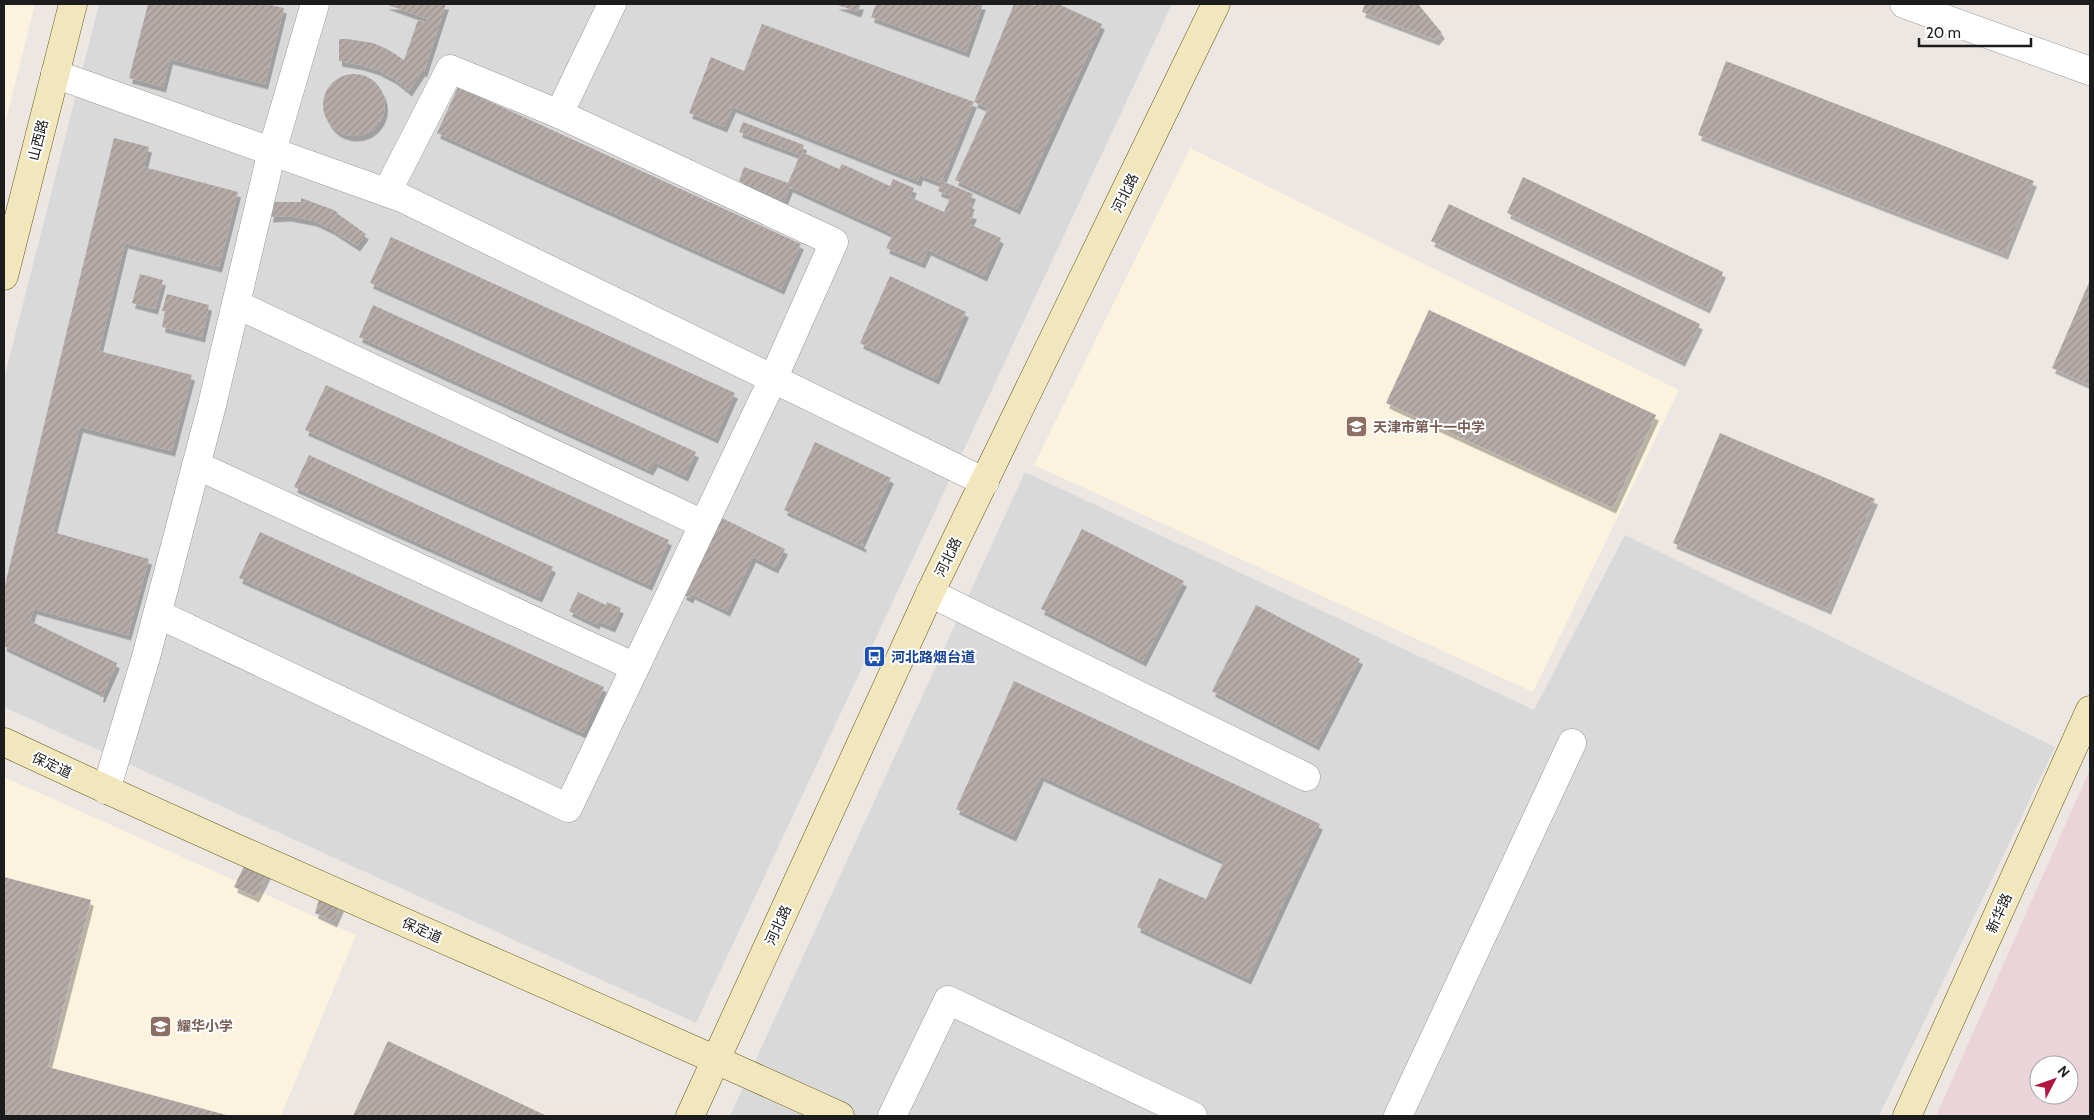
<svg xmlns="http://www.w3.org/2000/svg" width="2094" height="1120" viewBox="0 0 2094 1120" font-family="Cabin,'Noto Sans SC',sans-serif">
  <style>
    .residential { fill: #dad9da }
    .commercial { fill: #ebd4d9; fill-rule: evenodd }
    .education { fill: #fbf3de }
    .building { fill: url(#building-hatch); filter: url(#shadow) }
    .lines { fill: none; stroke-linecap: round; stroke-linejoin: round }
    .street-casing { stroke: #999; stroke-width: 29 }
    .secondary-casing { stroke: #655811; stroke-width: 29 }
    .street { stroke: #fff; stroke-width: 28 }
    .secondary { stroke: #f1e6bc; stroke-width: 28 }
    .labels { text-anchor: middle; stroke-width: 4; stroke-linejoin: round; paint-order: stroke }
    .street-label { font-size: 14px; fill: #1c1c1c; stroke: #fff }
    .education-label { font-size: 14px; font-weight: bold; fill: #785e54; stroke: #fff; text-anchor: start }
    .transit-label { font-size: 14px; font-weight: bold; fill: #164399; stroke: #fff; text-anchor: start }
  </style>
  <defs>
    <pattern id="building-hatch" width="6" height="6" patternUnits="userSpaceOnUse" patternTransform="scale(1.25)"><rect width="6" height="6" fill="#b5aca9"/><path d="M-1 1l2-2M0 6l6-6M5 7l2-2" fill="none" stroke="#9b9391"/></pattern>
    <filter id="shadow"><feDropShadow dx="3" dy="5.5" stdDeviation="0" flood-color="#0004"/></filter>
  </defs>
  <rect width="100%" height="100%" fill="#ece7e3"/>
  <g class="residential">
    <polygon points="99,4 1172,4 696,1023 4,707 4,379"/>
    <polygon points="1025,472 1534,710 1625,535 2055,747 1879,1116 730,1116"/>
  </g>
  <path class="commercial" d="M2090 769V1116H1936ZM2039 1065H2069V1095H2039Z"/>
  <g class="education">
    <polygon points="4,4 35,4 4,128"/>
    <polygon points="1190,148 1679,390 1533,692 1034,465"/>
    <polygon points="4,777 356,935 281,1116 4,1116"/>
  </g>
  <g class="building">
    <polygon points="148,4 266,4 284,8 265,84 170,59 163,87 129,78"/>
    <polygon points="385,4 446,4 424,72 422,71 409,91 394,79 377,70 361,65 339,61 339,39 347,39 373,43 389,50 404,60 418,20 427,23 428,19"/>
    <polygon points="835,4 861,4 858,12"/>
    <polygon points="876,4 983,4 966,52 871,17"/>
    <polygon points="1014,4 1029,4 1035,6 1036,4 1058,4 1102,24 1017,209 955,180 988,108 974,102"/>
    <polygon points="1365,4 1418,4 1442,33 1436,40 1362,12"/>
    <polygon points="762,24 974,102 942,181 973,194 969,203 972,204 968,212 974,214 969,224 1001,238 984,276 928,250 922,263 886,248 893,234 790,187 784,201 739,181 744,167 788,183 800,155 739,132 743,122 804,145 802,152 839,169 842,164 890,186 893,179 914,188 910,197 944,212 951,196 938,191 941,183 920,175 918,181 733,107 724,127 689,113 711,57 744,71"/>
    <polygon points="1726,61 2034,181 2005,254 1698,135"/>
    <circle cx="354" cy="105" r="31"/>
    <polygon points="458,87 801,244 781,289 437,133"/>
    <polygon points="114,138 149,147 144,167 238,192 219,267 125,243 99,351 192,375 172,451 80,427 53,532 149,559 128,635 34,609 30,621 117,663 102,697 100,697 101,692 4,646 4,589"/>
    <polygon points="1523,177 1723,272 1707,308 1507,213"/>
    <polygon points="301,198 334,210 338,213 338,214 366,234 357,246 331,229 314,221 288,216 270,217 273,202 301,202"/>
    <polygon points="1449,204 1700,324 1682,361 1431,241"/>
    <polygon points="391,237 735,393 715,438 370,283"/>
    <polygon points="140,274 163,280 155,309 132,303"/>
    <polygon points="890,276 966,312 936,379 860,343"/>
    <polygon points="2090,280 2090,385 2052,368"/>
    <polygon points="167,294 209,305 202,337 162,327 165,311 162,311"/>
    <polygon points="373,305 696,452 685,476 655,462 650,470 359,337"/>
    <polygon points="1429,310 1656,415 1613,508 1386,403"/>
    <polygon points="326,385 669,540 649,585 305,430"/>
    <polygon points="1720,433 1875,499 1828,609 1673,543"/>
    <polygon points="815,442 891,478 861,543 864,545 863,547 784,510"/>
    <polygon points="309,455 553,567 539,597 294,487"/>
    <polygon points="718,516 785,549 775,568 753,557 727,611 692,594 690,598 683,594"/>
    <polygon points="1082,529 1184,581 1143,661 1041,609"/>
    <polygon points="260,532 604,687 583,733 239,578"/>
    <polygon points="578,592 606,605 607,602 621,608 612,627 598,621 596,624 569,611"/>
    <polygon points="1256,605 1360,659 1316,745 1212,691"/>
    <polygon points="1014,681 1320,824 1248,979 1137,927 1159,878 1206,899 1224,861 1041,776 1013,836 956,809"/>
    <polygon points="246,862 268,873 256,897 234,887"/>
    <polygon points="4,877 91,900 48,1067 230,1116 4,1116"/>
    <polygon points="320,896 341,906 334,922 315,913"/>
    <polygon points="388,1041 547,1116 353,1116"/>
  </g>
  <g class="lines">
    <defs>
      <g id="street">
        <polyline points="1904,4 2090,71"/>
        <polyline points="55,74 402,198 985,482"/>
        <polyline points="387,192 450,69 559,114 612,4"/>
        <polyline points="236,304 703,524"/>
        <polyline points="196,465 635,667"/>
        <polyline points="930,593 1306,777"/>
        <polyline points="158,614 568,808 773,379 834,242 559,114"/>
        <polyline points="106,790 146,657 212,405 272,151 315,4"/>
        <polyline points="892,1116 948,1000 1193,1116"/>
        <polyline points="1398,1116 1572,743"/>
      </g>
      <g id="secondary">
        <polyline points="4,276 73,4"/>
        <path d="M4 742C281 872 563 989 840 1116"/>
        <polyline points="690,1116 930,593 1216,4"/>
        <polyline points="1907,1116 2090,710"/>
      </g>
    </defs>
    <use href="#street" class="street-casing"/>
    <use href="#secondary" class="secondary-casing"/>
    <use href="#street" class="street"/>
    <use href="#secondary" class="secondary"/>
  </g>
  <defs>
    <symbol id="school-square" viewBox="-11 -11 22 22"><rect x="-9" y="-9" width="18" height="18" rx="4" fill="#8d6e63" stroke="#fff"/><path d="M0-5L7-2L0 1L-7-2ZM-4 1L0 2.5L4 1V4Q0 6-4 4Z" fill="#fff"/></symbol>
    <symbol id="bus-square" viewBox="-11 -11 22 22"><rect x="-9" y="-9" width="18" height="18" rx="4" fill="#1a4fb4" stroke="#fff"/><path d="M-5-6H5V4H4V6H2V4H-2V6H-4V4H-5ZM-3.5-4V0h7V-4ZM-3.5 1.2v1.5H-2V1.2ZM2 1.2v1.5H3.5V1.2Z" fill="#fff"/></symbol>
  </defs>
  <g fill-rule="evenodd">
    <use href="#school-square" x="1344" y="414" width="25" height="25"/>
    <use href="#bus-square" x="862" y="644" width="25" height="25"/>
    <use href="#school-square" x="148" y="1014" width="25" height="25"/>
  </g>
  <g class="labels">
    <g class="street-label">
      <text transform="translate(38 140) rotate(-76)" y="5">山西路</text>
      <text transform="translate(1125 193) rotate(-64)" y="5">河北路</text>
      <text transform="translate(948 557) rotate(-64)" y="5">河北路</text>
      <text transform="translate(52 765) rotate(25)" y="5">保定道</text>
      <text transform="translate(1999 913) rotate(-66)" y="5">新华路</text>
      <text transform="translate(778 925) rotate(-65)" y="5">河北路</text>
      <text transform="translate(422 930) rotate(24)" y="5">保定道</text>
    </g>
    <g class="education-label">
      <text x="1373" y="432">天津市第十一中学</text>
      <text x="177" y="1031">耀华小学</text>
    </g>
    <g class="transit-label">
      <text x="891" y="662">河北路烟台道</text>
    </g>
  </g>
  <rect width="2094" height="1120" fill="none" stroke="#1c1c1c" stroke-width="10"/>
  <g transform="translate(2054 1080) rotate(49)"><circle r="24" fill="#ffffff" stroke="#a4a4a4"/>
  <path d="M0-4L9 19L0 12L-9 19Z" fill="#b1183f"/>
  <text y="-8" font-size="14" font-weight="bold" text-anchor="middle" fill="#1c1c1c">N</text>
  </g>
  <path d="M1919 38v8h112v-8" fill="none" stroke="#1c1c1c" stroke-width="2.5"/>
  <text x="1926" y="38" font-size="15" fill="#1c1c1c" stroke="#ffffff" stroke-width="4" paint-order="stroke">20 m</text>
</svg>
